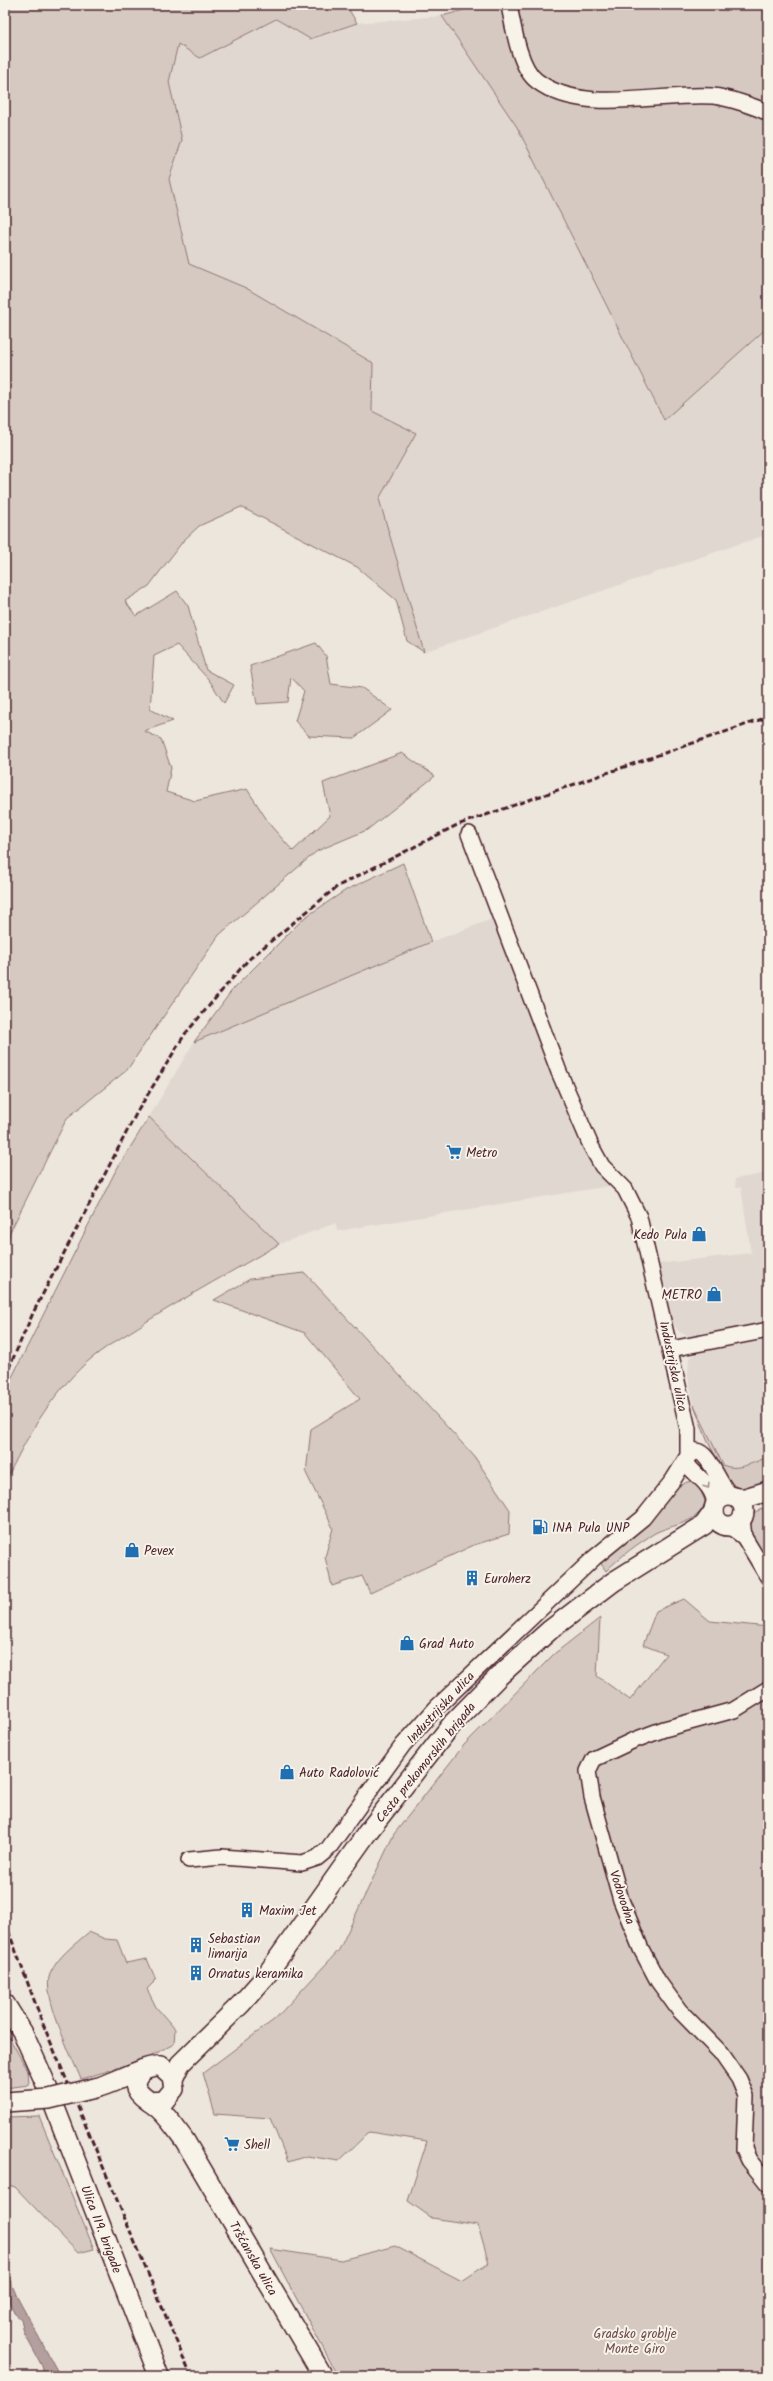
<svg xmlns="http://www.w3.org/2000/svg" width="773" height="2381" viewBox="0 0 773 2381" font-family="Kalam,sans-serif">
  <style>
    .built { fill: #e0d7d0 }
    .green { fill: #d5c9c2; stroke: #907476 }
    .water { fill: #b39f9d; stroke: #896c6f }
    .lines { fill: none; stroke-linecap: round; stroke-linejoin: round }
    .minor-casing { stroke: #4a1f2b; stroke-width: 18 }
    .major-casing { stroke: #4a1f2b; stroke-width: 22 }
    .minor { stroke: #f7f3e8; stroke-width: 15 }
    .major { stroke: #f7f3e8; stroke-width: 19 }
    .rail { stroke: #4a1f2b; stroke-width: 3; stroke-dasharray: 6 3; stroke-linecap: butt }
    .major-bridge-casing { stroke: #4a1f2b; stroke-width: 22; stroke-linecap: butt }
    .major-bridge { stroke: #f7f3e8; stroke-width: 19 }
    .oneway { stroke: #a0898a }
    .labels { text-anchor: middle; stroke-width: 4; stroke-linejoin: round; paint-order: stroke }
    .poi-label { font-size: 13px; fill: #4a1f2b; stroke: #f7f3e8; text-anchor: start }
    .street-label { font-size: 13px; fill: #4a1f2b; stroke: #f7f3e8 }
    .park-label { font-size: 13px; fill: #6d4a51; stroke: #f7f3e8 }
  </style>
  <rect width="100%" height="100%" fill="#ece6dd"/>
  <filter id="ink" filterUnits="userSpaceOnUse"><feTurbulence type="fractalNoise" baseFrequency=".025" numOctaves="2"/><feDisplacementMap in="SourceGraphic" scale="8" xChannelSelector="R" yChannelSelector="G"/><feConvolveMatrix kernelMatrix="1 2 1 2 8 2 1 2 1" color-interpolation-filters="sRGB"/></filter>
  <g filter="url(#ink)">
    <g class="built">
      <polygon points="442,16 517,127 663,420 768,327 768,534 424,652 379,499 415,433 372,411 373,363 246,288 189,264 169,179 182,140 169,82 178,44 200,58 276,19 310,39 357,23"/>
      <polygon points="495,918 560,1093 593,1165 609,1186 337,1231 336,1223 279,1244 149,1117 194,1042 431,942"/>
      <polygon points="768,1173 768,1323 692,1337 679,1332 673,1323 657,1264 751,1253 741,1187 736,1188 735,1179"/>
      <polygon points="768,1339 768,1457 740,1467 729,1468 723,1465 694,1405 688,1376 689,1358 697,1353"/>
    </g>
    <g class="green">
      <polygon points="5,5 346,5 357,23 310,39 276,19 200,58 178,44 169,82 182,140 169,179 189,264 246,288 373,363 372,411 416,433 379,499 424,652 407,641 396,600 357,567 241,507 199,526 183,541 149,586 125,601 136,616 177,591 188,606 206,670 234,685 224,703 209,680 177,645 154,656 150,709 173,721 144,731 161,739 171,768 166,792 195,801 247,789 271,826 293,851 330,816 323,783 402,753 435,776 367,830 317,851 219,935 127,1070 67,1118 10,1232 5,1258"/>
      <polygon points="482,5 768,5 768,327 664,420 517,127 442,16"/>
      <polygon points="316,643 326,656 331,684 362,688 392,710 354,738 309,736 295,721 304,691 291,677 288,702 257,704 250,666"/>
      <polygon points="403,863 431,942 194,1042 233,989 304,918 346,890"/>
      <path d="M149 1117 279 1244C235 1270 190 1294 146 1322 126 1335 104 1347 86 1363 50 1396 25 1439 5 1483V1391L115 1172Z"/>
      <polygon points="305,1273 474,1456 510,1510 509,1534 474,1545 370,1593 362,1576 332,1586 325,1557 333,1528 306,1473 311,1429 360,1399 305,1333 214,1300 250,1279"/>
      <path d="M694 1405 723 1465C737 1472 754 1462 768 1457V1482L737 1492 731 1487 707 1440Z"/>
      <path d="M694 1481 698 1484 705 1501C702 1523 670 1525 655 1533 637 1544 621 1556 606 1571L598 1559 678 1484 680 1486 687 1482Z"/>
      <path d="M768 1507V1563C755 1542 730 1517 768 1507Z"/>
      <polygon points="684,1599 710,1621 768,1627 768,2376 338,2376 270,2249 341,2260 395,2246 462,2281 489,2263 478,2225 432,2218 408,2201 427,2141 369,2132 339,2161 307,2156 288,2162 270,2118 215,2114 203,2073 275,2019 339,1950 394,1834 464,1745 554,1654 600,1618 597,1676 630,1700 666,1654 643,1645 656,1611"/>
      <path d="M89 1932 105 1939 117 1940 126 1963 147 1959 156 1980 147 1989 156 2007 175 2029 174 2044 141 2061 81 2079C72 2058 41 1993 50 1974 58 1956 74 1945 89 1932Z"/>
      <polygon points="5,2030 28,2071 29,2085 5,2088"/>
      <polygon points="39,2116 94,2249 78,2253 15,2187 5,2184 5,2117"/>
    </g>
    <polygon class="water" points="5,2268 17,2297 60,2376 44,2376 42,2366 24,2333 21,2319 14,2313 5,2291"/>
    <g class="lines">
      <defs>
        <g id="minor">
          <path d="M509 5C513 25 519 68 537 81 583 116 660 92 713 96 726 97 757 107 768 113"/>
          <polyline points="469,834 559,1072 591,1146 602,1166 625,1189 639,1217 688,1429 688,1456"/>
          <polyline points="671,1349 768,1330"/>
          <path d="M715 1505C713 1480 686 1472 686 1459L696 1451C711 1453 718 1486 732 1496"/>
          <polyline points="742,1519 744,1537 768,1577"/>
          <polyline points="729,1526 744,1537"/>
          <polyline points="768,1689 734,1710 664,1729 632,1741 594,1759 588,1771 592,1797 621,1900 641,1949 658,1981 679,2010 721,2053 739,2079 746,2096 744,2149 749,2160 768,2184"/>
          <polyline points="189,1860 222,1857 302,1863 317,1858 328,1849 403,1745 437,1707 594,1558 643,1518 673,1480 686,1459"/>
        </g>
        <g id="major">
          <circle cx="729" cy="1511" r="15"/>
          <polyline points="737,1498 745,1498 768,1491"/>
          <polyline points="5,2004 23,2033 45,2082 159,2376"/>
          <path d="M144 2069C122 2089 147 2098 159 2109 169 2118 177 2130 185 2141L323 2376"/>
          <polyline points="173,2079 180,2064 241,2004 265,1977 367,1833 453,1723 499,1676 550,1630 613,1582 704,1525 714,1511"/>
          <path d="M95 2088C114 2084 146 2064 161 2066L172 2076 174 2089 164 2101 150 2102"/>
        </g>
      </defs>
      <use href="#minor" class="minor-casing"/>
      <use href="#major" class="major-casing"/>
      <use href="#minor" class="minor"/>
      <use href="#major" class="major"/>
      <g class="rail">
        <polyline points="5,1377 33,1313 137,1112 185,1034 248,960 338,886 457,825 768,717"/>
        <polyline points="5,1922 43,2024 191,2376"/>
      </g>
      <defs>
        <polyline id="major-bridge" points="5,2102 49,2099 95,2088"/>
      </defs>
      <use href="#major-bridge" class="major-bridge-casing"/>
      <use href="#major-bridge" class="major-bridge"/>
    </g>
    <defs><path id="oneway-chevron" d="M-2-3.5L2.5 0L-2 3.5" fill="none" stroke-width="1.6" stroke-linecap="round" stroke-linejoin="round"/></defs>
    <use class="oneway" href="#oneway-chevron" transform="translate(707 1486) rotate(57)"/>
  </g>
  <defs>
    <symbol id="supermarket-bare" viewBox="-9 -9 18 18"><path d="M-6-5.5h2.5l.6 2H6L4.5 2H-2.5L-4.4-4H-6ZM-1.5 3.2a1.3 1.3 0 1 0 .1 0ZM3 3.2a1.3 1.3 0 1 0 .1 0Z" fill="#1f6fb2" stroke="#f7f3e8" stroke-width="2.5" paint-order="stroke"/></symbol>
    <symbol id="shop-bare" viewBox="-9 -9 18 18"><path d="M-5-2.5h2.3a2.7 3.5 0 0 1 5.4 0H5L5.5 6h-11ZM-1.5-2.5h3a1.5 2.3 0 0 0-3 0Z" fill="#1f6fb2" stroke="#f7f3e8" stroke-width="2.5" paint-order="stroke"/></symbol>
    <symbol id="fuel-bare" viewBox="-9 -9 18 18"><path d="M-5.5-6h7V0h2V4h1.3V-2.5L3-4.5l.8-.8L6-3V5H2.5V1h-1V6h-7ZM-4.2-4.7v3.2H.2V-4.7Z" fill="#1f6fb2" stroke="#f7f3e8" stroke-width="2.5" paint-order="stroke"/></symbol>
    <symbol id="building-bare" viewBox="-9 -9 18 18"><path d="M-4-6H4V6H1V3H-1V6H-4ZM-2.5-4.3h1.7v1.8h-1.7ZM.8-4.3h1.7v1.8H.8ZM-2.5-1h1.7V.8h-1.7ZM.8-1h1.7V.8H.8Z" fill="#1f6fb2" stroke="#f7f3e8" stroke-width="2.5" paint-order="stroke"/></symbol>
  </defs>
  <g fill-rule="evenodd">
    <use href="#supermarket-bare" x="443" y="1141" width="22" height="22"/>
    <use href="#shop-bare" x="688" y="1223" width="22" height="22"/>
    <use href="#shop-bare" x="703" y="1283" width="22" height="22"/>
    <use href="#fuel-bare" x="529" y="1516" width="22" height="22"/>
    <use href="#shop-bare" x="121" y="1539" width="22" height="22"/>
    <use href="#building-bare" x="461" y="1567" width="22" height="22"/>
    <use href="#shop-bare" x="396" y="1632" width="22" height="22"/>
    <use href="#shop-bare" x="276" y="1761" width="22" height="22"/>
    <use href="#building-bare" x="236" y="1899" width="22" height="22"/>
    <use href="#building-bare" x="185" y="1934" width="22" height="22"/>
    <use href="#building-bare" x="185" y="1962" width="22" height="22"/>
    <use href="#supermarket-bare" x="221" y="2133" width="22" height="22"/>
  </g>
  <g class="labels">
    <g class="poi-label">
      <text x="466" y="1157">Metro</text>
      <text x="687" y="1239" text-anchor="end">Kedo Pula</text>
      <text x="702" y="1299" text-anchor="end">METRO</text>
      <text x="552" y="1532">INA Pula UNP</text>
      <text x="144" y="1555">Pevex</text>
      <text x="484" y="1583">Euroherz</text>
      <text x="419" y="1648">Grad Auto</text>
      <text x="299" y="1777">Auto Radolović</text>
      <text x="259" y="1915">Maxim Jet</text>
      <text x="208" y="1943">Sebastian<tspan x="208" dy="15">limarija</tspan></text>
      <text x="208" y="1978">Ornatus keramika</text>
      <text x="244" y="2149">Shell</text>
    </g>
    <g class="street-label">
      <text transform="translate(674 1366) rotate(78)" y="5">Industrijska ulica</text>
      <text transform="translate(440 1707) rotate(-47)" y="5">Industrijska ulica</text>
      <text transform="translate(425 1762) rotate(-51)" y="5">Cesta prekomorskih brigada</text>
      <text transform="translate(623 1897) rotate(72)" y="5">Vodovodna</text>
      <text transform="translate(102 2229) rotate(69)" y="5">Ulica 119. brigade</text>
      <text transform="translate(254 2258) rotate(60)" y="5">Tršćanska ulica</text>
    </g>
    <g class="park-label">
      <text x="635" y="2338">Gradsko groblje<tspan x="635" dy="15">Monte Giro</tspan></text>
    </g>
  </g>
  <rect width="773" height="2381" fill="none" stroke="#f7f3e8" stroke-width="20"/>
  <rect x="10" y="10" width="753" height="2361" fill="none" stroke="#4a1f2b" stroke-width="1.5" filter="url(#ink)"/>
</svg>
